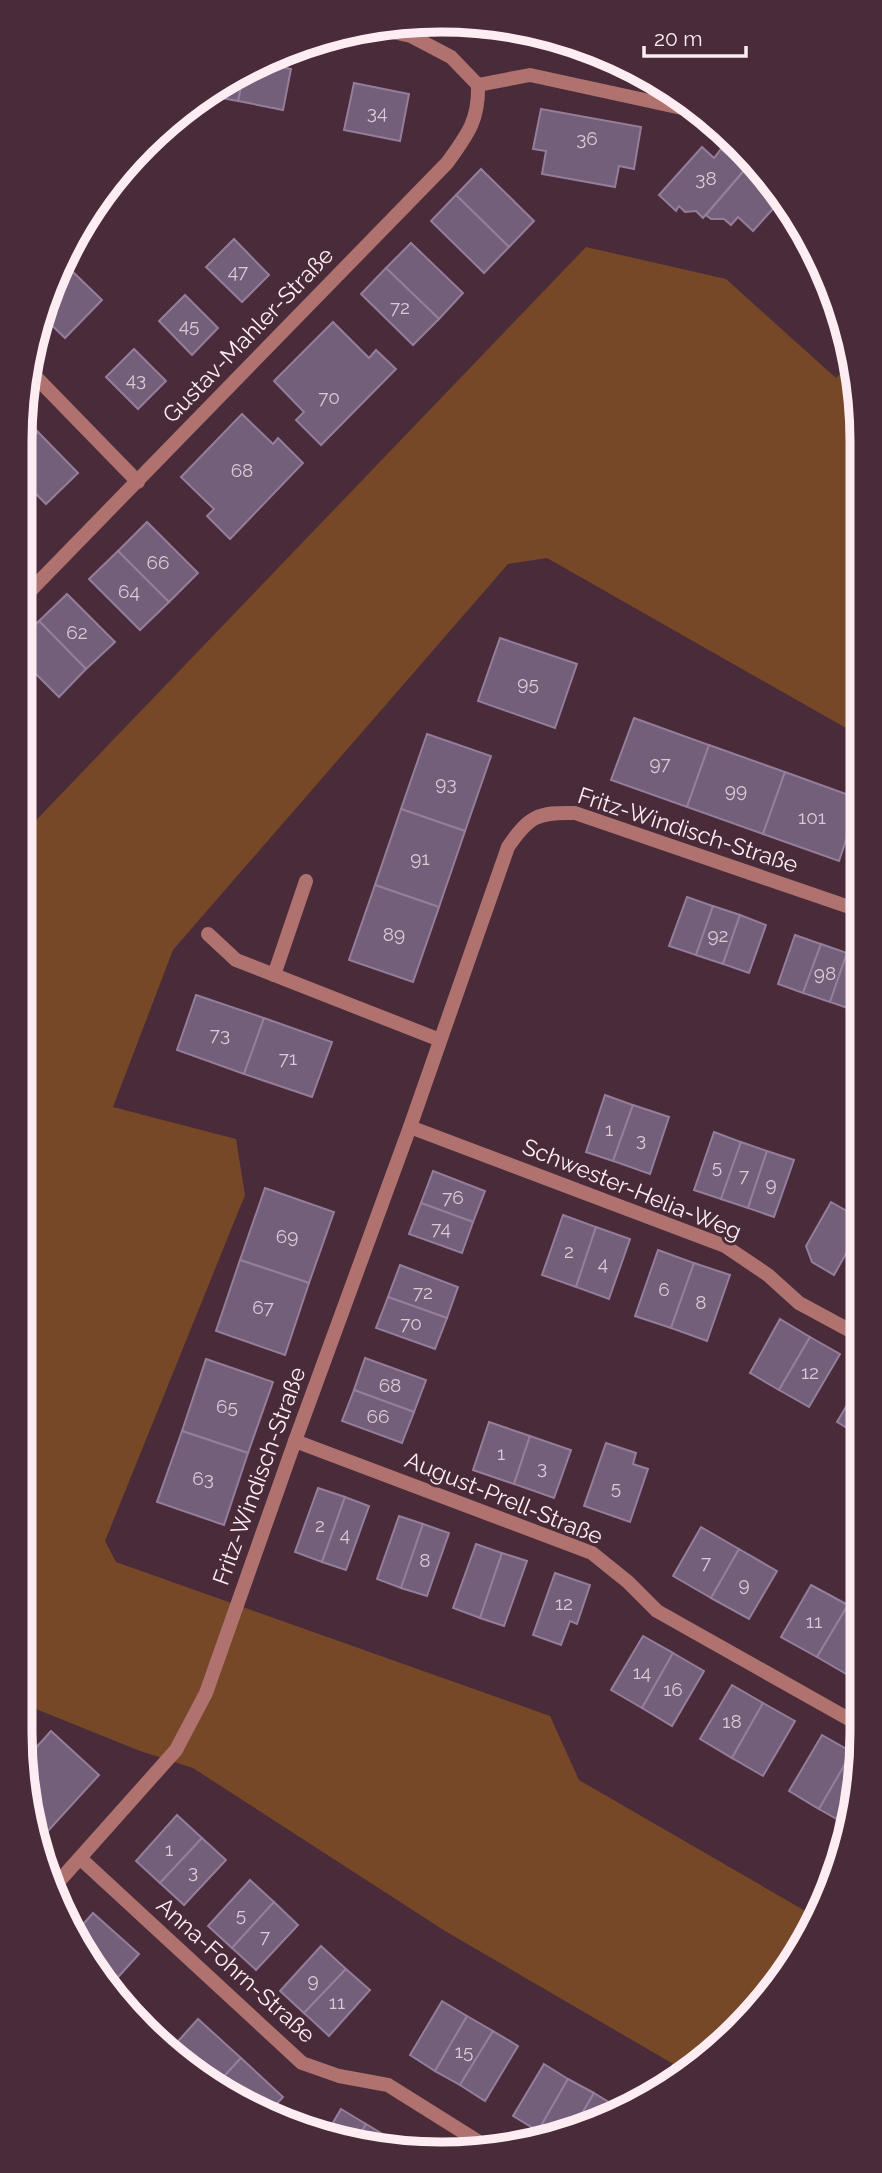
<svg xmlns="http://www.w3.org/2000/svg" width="882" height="2173" viewBox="0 0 882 2173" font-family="Raleway,sans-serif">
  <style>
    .green { fill: #764827 }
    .building { fill: #735f7a; stroke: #947e9b; stroke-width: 2 }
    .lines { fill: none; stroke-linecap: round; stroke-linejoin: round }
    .service { stroke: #b0726f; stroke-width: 14 }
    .minor { stroke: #b0726f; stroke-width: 14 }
    .labels { text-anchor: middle; stroke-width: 6; stroke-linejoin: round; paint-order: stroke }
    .number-label { font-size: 19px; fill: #dacad5 }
    .street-label { font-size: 23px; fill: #fdedf3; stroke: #492b39 }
    .rim { fill: none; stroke: #fdedf3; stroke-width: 9 }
  </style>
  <rect width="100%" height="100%" fill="#492b39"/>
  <polygon class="green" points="586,247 726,279 836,378 852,361 859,386 860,736 547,558 508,564 173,950 113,1107 236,1139 245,1195 105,1541 116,1562 550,1716 579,1780 814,1916 775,1989 687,2072 445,1931 193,1768 140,1751 36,1709 19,1715 19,838"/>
  <g class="building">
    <polygon points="257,62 291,69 283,110 238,101 244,71"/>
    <polygon points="244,71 238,101 211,96"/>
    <polygon points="354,83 409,94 400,141 344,130"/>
    <polygon points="541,109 641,127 634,169 619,166 615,187 542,174 546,151 533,149"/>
    <polygon points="702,147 714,158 721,149 734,160 741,154 753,160 703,218 696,211 685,212 679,206 676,211 659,195"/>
    <polygon points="754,159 782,199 753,231 738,217 731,225 724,219 711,219 706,215"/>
    <polygon points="481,169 534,221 509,247 456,195"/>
    <polygon points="456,195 509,247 484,273 431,221"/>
    <polygon points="234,239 269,275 242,302 206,267"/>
    <polygon points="411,243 463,293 439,319 386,268"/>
    <polygon points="65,264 73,272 43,304"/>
    <polygon points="386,268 439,319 413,345 361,294"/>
    <polygon points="73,272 102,300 65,338 40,314 43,304"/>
    <polygon points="185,295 218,328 192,355 159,321"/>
    <polygon points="333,322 369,358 376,350 396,369 321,445 296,420 304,412 274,381"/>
    <polygon points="134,349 166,381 138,409 106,377"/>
    <polygon points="242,414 273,444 278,438 303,463 230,539 207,516 214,509 181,477"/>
    <polygon points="23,417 38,432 19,451 19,441"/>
    <polygon points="38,432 78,473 46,504 19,477 19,451"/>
    <polygon points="147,522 198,573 169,602 118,551"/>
    <polygon points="118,551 169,602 140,630 89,579"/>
    <polygon points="67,594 115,642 86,669 39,621"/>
    <polygon points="39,621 86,669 59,697 19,657 19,641"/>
    <polygon points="500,638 577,664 555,728 478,701"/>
    <polygon points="634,718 709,745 687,807 611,780"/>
    <polygon points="427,734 491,756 465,831 401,809"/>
    <polygon points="709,745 785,772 763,834 687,807"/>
    <polygon points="785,772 860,799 839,861 763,834"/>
    <polygon points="401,809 465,831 439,907 375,885"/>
    <polygon points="375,885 439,907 413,982 349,960"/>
    <polygon points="687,897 713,906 696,955 669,946"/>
    <polygon points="713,906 740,915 723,964 696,955"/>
    <polygon points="740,915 766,925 749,973 723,964"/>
    <polygon points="795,935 821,944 803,993 778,984"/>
    <polygon points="821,944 847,953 830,1002 803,993"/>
    <polygon points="847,953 861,958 861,996 856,1011 830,1002"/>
    <polygon points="196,995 264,1018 244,1074 177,1050"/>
    <polygon points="264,1018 332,1042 312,1097 244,1074"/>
    <polygon points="605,1095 633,1105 613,1161 586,1152"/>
    <polygon points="633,1105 669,1117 650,1174 613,1161"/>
    <polygon points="714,1132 741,1142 721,1199 694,1190"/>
    <polygon points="741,1142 767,1151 748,1208 721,1199"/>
    <polygon points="767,1151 794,1160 774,1217 748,1208"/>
    <polygon points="433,1171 485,1191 473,1222 421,1203"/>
    <polygon points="265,1188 334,1212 309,1283 240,1260"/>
    <polygon points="831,1202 861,1219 861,1227 834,1275 812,1262 806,1246"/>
    <polygon points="421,1203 473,1222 462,1253 409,1234"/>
    <polygon points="563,1215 596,1227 576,1287 542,1275"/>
    <polygon points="596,1227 630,1239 609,1299 576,1287"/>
    <polygon points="658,1250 694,1263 671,1328 635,1316"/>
    <polygon points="240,1260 309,1283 285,1355 216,1331"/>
    <polygon points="694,1263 730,1275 707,1341 671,1328"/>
    <polygon points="400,1265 458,1287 447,1318 388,1297"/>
    <polygon points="388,1297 447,1318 435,1349 376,1328"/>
    <polygon points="780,1319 810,1337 779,1390 750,1373"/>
    <polygon points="810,1337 840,1354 809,1407 779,1390"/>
    <polygon points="365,1358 426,1380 414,1412 354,1390"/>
    <polygon points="206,1359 273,1382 248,1453 182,1431"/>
    <polygon points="862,1380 862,1437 837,1422"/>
    <polygon points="354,1390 414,1412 402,1443 342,1421"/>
    <polygon points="489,1422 530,1436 514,1484 473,1470"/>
    <polygon points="182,1431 248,1453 224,1525 157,1502"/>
    <polygon points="530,1436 571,1450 554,1498 514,1484"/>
    <polygon points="606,1443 636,1453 633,1464 648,1469 630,1522 584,1506"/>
    <polygon points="318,1488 345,1497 322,1562 295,1552"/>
    <polygon points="345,1497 369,1506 346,1570 322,1562"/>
    <polygon points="399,1516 423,1524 401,1588 377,1579"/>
    <polygon points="423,1524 449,1533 427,1596 401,1588"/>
    <polygon points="701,1527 739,1549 711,1598 673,1576"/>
    <polygon points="476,1544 502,1553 480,1618 453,1608"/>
    <polygon points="739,1549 777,1571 749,1619 711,1598"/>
    <polygon points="502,1553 527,1561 504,1626 480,1618"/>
    <polygon points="555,1573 590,1585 577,1624 570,1621 561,1645 533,1635"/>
    <polygon points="811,1585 848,1605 817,1657 781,1637"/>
    <polygon points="848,1605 862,1614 863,1661 853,1678 817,1657"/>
    <polygon points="643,1636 673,1653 642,1708 611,1690"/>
    <polygon points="673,1653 704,1671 672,1726 642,1708"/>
    <polygon points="732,1685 763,1703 732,1758 700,1739"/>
    <polygon points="763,1703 795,1721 763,1776 732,1758"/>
    <polygon points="51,1731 99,1775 47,1832 34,1819 24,1761"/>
    <polygon points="822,1735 852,1752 819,1809 789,1791"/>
    <polygon points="852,1752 859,1756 847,1825 819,1809"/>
    <polygon points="177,1815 202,1838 160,1883 136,1861"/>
    <polygon points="34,1819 47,1832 38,1842"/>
    <polygon points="202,1838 226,1860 184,1905 160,1883"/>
    <polygon points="250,1880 274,1902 232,1948 208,1926"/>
    <polygon points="274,1902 298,1925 256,1970 232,1948"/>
    <polygon points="93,1913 139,1954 110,1986 78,1930"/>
    <polygon points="321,1946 346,1969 304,2013 280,1991"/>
    <polygon points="346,1969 370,1990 329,2036 304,2013"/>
    <polygon points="442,2001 467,2016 435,2071 410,2055"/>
    <polygon points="467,2016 493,2031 460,2085 435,2071"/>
    <polygon points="198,2019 241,2058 216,2085 171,2049"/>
    <polygon points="493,2031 518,2046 485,2101 460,2085"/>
    <polygon points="241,2058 283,2097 270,2111 230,2097 216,2085"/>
    <polygon points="544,2064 568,2079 538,2131 513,2116"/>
    <polygon points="568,2079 594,2093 576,2124 547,2136 538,2131"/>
    <polygon points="594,2093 617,2107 576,2124"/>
    <polygon points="341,2109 366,2124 357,2140 328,2131"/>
    <polygon points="366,2124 391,2139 384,2150 357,2140"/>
  </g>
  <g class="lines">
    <polyline class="service" points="667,2086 677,2070"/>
    <g class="minor">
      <polyline points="379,29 411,36 451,57 478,85 530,75 700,112"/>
      <polyline points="31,372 138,482"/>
      <path d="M19 599 29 592 447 163C467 135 479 121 478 85"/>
      <polyline points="208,934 236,960 440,1040"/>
      <polyline points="274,975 306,881"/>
      <polyline points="410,1127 725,1246 768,1275 799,1303 862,1337"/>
      <polyline points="295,1441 592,1553 628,1582 657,1611 863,1727"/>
      <polyline points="81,1859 302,2063 339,2076 388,2085 487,2147"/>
      <path d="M53 1888 176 1750 206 1693 295 1441 410 1127 508 847C529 816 538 812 575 813L861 911"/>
    </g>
  </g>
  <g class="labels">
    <g class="number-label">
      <text x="377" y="119">34</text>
      <text x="587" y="145">36</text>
      <text x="706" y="185">38</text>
      <text x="238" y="278">47</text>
      <text x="400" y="314">72</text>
      <text x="189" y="332">45</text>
      <text x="136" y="386">43</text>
      <text x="329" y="404">70</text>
      <text x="242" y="477">68</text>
      <text x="158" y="569">66</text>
      <text x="129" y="598">64</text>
      <text x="77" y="639">62</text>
      <text x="528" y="690">95</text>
      <text x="660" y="770">97</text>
      <text x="446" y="790">93</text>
      <text x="736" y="797">99</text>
      <text x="812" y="824">101</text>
      <text x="420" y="865">91</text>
      <text x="394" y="941">89</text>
      <text x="718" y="942">92</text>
      <text x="825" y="980">98</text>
      <text x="220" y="1041">73</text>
      <text x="288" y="1065">71</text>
      <text x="609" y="1136">1</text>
      <text x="641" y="1146">3</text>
      <text x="717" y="1173">5</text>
      <text x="744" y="1182">7</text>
      <text x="771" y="1191">9</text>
      <text x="453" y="1204">76</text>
      <text x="441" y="1235">74</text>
      <text x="287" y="1243">69</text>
      <text x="569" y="1258">2</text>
      <text x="603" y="1270">4</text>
      <text x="664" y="1296">6</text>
      <text x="423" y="1299">72</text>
      <text x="701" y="1309">8</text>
      <text x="263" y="1314">67</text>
      <text x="411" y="1330">70</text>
      <text x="810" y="1379">12</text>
      <text x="390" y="1392">68</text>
      <text x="227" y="1413">65</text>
      <text x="378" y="1423">66</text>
      <text x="501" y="1460">1</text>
      <text x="542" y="1474">3</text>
      <text x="203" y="1485">63</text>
      <text x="616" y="1494">5</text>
      <text x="320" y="1532">2</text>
      <text x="345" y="1541">4</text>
      <text x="425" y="1567">8</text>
      <text x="706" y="1569">7</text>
      <text x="744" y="1591">9</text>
      <text x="564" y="1610">12</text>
      <text x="814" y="1628">11</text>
      <text x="642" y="1679">14</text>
      <text x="673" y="1696">16</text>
      <text x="732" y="1728">18</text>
      <text x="169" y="1856">1</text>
      <text x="193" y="1878">3</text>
      <text x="241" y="1921">5</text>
      <text x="265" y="1943">7</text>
      <text x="313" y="1987">9</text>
      <text x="337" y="2009">11</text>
      <text x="464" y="2058">15</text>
    </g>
    <g class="street-label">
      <text transform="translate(248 335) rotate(-46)" y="8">Gustav-Mahler-Straße</text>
      <text transform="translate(688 830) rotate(18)" y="8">Fritz-Windisch-Straße</text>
      <text transform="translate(632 1189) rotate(22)" y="8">Schwester-Helia-Weg</text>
      <text transform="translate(259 1476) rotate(-70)" y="8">Fritz-Windisch-Straße</text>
      <text transform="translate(504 1498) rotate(22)" y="8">August-Prell-Straße</text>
      <text transform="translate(236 1970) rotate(42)" y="8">Anna-Fohrn-Straße</text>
    </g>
  </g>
  <path d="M0 0H882V2173H0ZM441 32H441A409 409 0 0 1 850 441V1733A409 409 0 0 1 441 2142H441A409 409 0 0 1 32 1733V441A409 409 0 0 1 441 32Z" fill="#492b39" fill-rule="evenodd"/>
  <path class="rim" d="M441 32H441A409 409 0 0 1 850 441V1733A409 409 0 0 1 441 2142H441A409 409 0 0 1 32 1733V441A409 409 0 0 1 441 32Z"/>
  <path d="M644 46v10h102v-10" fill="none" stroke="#fdedf3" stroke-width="3.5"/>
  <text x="654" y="46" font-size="21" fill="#fdedf3" stroke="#492b39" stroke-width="5" paint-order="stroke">20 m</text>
</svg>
